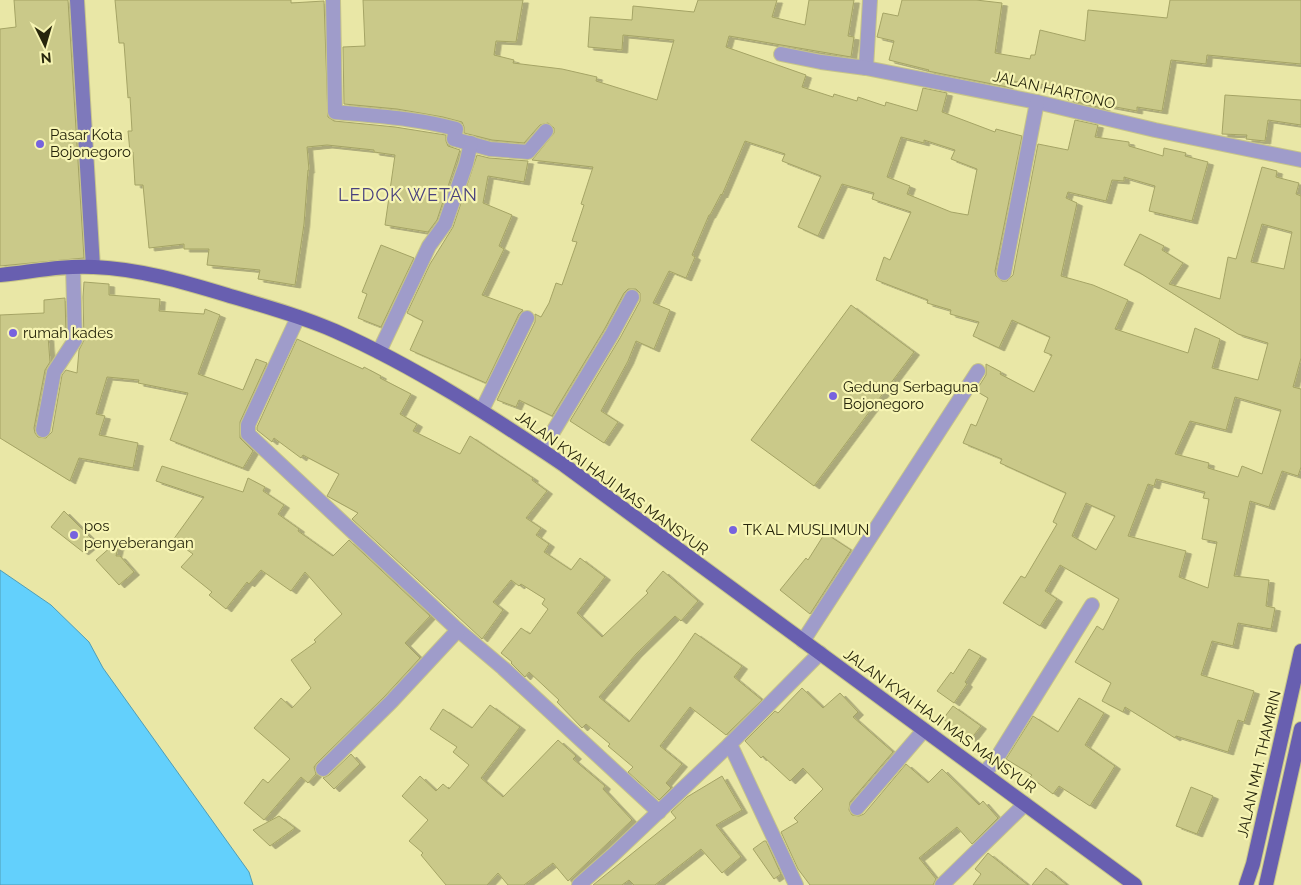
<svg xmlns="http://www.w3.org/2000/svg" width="1301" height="885" viewBox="0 0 1301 885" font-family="Raleway,sans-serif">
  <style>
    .water { fill: #63d0fc; stroke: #519db4 }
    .building { fill: #cac989; stroke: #a5a465; fill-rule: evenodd; filter: url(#shadow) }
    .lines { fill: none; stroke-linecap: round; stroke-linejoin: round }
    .minor-casing { stroke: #c6c48a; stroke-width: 16 }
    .secondary-casing { stroke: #c6c48a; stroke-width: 16 }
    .primary-casing { stroke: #c6c48a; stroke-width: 16 }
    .minor { stroke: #9f9cca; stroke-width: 14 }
    .secondary { stroke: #7e79bb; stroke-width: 14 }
    .primary { stroke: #685fb0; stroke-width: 14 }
    .poi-dot { fill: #7763de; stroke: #f6f4b3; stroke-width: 2 }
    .labels { text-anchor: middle; stroke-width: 4.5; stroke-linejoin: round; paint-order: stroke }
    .street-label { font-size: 15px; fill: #27260c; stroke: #f6f4b3 }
    .poi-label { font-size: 15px; fill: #27260c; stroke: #f6f4b3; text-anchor: start }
    .quarter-label { font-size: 18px; letter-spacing: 1px; fill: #49417f; stroke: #f6f4b3 }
  </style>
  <defs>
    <filter id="shadow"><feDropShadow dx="5.5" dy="3" stdDeviation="0" flood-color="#0004"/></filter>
  </defs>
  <rect width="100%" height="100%" fill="#e9e7a6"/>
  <polygon class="water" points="0,570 51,605 89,642 103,668 249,872 253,885 0,885"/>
  <g class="building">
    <polygon points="14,0 68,0 84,258 0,266 0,29 16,27"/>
    <polygon points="115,0 291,0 291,3 324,1 328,117 334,121 395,127 439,134 446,135 446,141 448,146 460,150 437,220 428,232 385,225 395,155 374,152 374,150 327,145 307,147 309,170 308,170 304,224 295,285 258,279 260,270 207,265 209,249 184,249 184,244 149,248 143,185 135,185 133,152 130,152 128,131 132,131 130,97 128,98 124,43 119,43"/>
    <path d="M363 0H523L516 42 496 41 494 55 514 60 513 63 562 69 597 77 596 81 657 100 674 40 623 35 622 50 588 47 590 17 632 20 633 6 694 12 698 0H777L772 17 805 25 809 0H854L848 36 854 37 851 57 729 36 726 47 806 75 802 87 833 97 834 94 857 101 858 97 885 106 886 102 917 111 923 88 947 93 942 112 995 132 996 129 1022 136 995 271 996 276 1002 281H1007L1013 275 1038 144 1068 150 1075 120 1098 125 1095 137 1129 142V146L1163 156 1164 148 1186 153 1185 156 1208 162 1192 221 1149 211 1155 186 1124 177V181L1112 180 1106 201 1068 192 1066 198 1077 203 1061 276 1093 285 1128 300 1115 329 1188 353 1195 328 1220 339 1212 368 1258 380 1268 343 1238 334 1140 273 1124 265 1140 234 1164 246 1162 250 1183 263 1169 284 1220 299 1228 257 1236 259 1262 167 1277 171 1276 177 1299 183 1296 194 1301 196V358L1293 387 1301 389V467L1298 476 1282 471 1269 507 1250 501 1234 576 1269 580 1266 606 1275 608 1271 629 1238 623 1233 646 1212 641 1201 675 1254 691 1244 722 1238 720 1228 752 1176 736 1175 738 1125 707 1123 712 1102 701 1111 683 1075 662 1097 626 1103 630 1119 599 1060 565 1045 591 1057 599 1040 626 1003 603 1021 576 1025 578 1057 524 1053 522 1066 493 1000 463 1002 459 963 443 971 424 976 426 988 398 976 391 986 375V364L1001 372 1000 374 1034 392 1052 355 1044 352 1050 337 1012 320 999 348 973 336 979 322 950 314 951 310 927 303 928 300 876 280 884 257 890 260 911 212 872 199 874 193 842 184 818 236 798 227 821 176 782 161 785 154 745 141 722 195 721 194 710 215H709L692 255 695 257 686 278 669 271 653 303 670 310 654 349 636 341 628 361 601 411 618 422 604 443 570 421 620 338 640 301V293L636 289H628L624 293 604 330 552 416 519 400 516 407 497 400 535 322V314L541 317 549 303 556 283 562 285 577 242 572 241 584 205 581 204 593 167 532 160 554 133V128L548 123 540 125 524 143 492 140 464 133V127L462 122 443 117 397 109 344 104 343 47 365 46ZM901 137 924 143V140L955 150 951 159 977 169 968 215 951 212 907 194 910 186 887 177ZM1262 224 1292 232 1284 269 1251 262ZM1235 397 1281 410 1262 474 1242 466 1238 477 1208 468 1209 463 1175 454 1190 421 1226 430ZM1156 479 1205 492 1203 498 1209 499 1202 539 1217 542 1208 588 1179 577 1186 551 1128 536 1148 484 1154 486ZM1086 503 1115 516 1096 550 1072 536Z"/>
    <polygon points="902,0 976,0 1002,3 995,53 1030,59 1031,55 1035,55 1040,30 1085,41 1088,10 1167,18 1170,0 1301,0 1301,64 1207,55 1206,64 1171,60 1162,111 1137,107 1137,111 1105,105 1104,108 1102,108 1068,100 1070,91 1040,84 1040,86 1008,80 1007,87 928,71 929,70 889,60 894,41 877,37 883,13 898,16"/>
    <polygon points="1225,95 1301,100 1301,125 1268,120 1265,141 1246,139 1247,135 1222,134"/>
    <polygon points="477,155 489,158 528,161 524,182 488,176 483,203 512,215 499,246 504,249 482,295 523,310 519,314 486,383 410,350 423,321 407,313 430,264 453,227"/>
    <polygon points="381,245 414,258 381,327 358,318 367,294 362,292"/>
    <polygon points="84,282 109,284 109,295 160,299 159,311 204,314 205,309 220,315 198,374 243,390 256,359 267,363 240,422 240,438 253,451 243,468 170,440 188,393 138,383 139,380 107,377 96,414 105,416 99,435 138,443 133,468 79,458 70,481 0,438 0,315 44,313 44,300 65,298 66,334 48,336 50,362 45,370 34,428 35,433 38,437 46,438 52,432 62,375 66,370 77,373 79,350 84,340 83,297"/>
    <polygon points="851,305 914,352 814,486 751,440"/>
    <polygon points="297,339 363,369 364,367 381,376 380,378 411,394 400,414 417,424 413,431 460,454 470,436 533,478 532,480 547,491 526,518 541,528 536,535 549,544 544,552 571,570 580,558 605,577 577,613 602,637 648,593 646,591 663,571 698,601 681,621 675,616 636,654 599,697 629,722 677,659 695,633 742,666 734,677 762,700 726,735 690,707 660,746 682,764 666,783 671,788 659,800 628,772 633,767 608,746 610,744 586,724 582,728 557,702 559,700 529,672 525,677 511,663 512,662 501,653 521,628 530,634 548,609 542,604 545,599 521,584 519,586 511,580 493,602 503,610 482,639 352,519 358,513 327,496 339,474 303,455 301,458 274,438 272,442 257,430 257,427"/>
    <polygon points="162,466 243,492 248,478 265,487 263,491 284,505 278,514 299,529 298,531 333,556 349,540 430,616 405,643 420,658 385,696 317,763 314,767 316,774 308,783 301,777 264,820 244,803 263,779 268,783 290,759 254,728 281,698 292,708 311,688 291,660 316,642 314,640 342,614 305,572 291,591 261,570 249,584 247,582 226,609 209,595 212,592 181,567 193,554 173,540 204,497 156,481"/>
    <polygon points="64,511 95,542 83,552 51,527"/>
    <polygon points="825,533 851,550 810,614 780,590 806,558 808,560"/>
    <polygon points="120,539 116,556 120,556 134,572 119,585 96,560"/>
    <polygon points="969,649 981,656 965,682 967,684 954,703 937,691 951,672 953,674"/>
    <polygon points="802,688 823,708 840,693 858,712 853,717 893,752 850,802 849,810 852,815 859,816 864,814 906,764 928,783 942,769 979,805 983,801 998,818 972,844 957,827 919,858 936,879 933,885 810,885 798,869 781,832 798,822 794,818 823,789 803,768 790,781 763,756 761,758 745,741 775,711 778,713"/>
    <polygon points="1079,698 1104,713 1085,745 1115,766 1090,806 1059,786 1053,794 1030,777 1032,775 1006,759 1033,716 1058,732"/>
    <polygon points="490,705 520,727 481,778 503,797 558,740 576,756 573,759 605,786 603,789 632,820 568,881 553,863 524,885 508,885 498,873 487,885 446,885 421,855 423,853 409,841 428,820 402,796 420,776 436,791 443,784 449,789 469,765 453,752 457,747 430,729 443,709 472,728"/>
    <polygon points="953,706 981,726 971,739 943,719"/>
    <polygon points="351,754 360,764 334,789 323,778 329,775"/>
    <polygon points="722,776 742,810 716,825 741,857 722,873 701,849 655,885 634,885 629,880 622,885 593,885 676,818 671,812 687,797"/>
    <polygon points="1191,787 1213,796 1197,834 1176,826"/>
    <polygon points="279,816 295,828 270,846 253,830"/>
    <polygon points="764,841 766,841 781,874 774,879 753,849"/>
    <polygon points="988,853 1028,885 973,885 981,874 975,869"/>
    <polygon points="1046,868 1067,885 1032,885"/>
  </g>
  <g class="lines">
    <defs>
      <g id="minor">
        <path d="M333 0 335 112C375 116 417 118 456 129L454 139 490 149 528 152 546 131"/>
        <polyline points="870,0 866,68 1037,102 1155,130 1301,160"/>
        <polyline points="781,54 821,62 866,68"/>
        <polyline points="1004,273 1037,102"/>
        <polyline points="298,317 248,425 248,434 458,630 503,668 659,812"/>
        <polyline points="379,352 429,246 445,224 466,164 471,143"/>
        <polyline points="482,410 527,318"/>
        <polyline points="43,430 54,372 75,340 73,267"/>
        <polyline points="542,450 612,334 632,297"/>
        <polyline points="803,641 978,371"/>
        <polyline points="323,769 391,702 458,630"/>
        <polyline points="984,773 995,761 1092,605"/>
        <polyline points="857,808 924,730"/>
        <polyline points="579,885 613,855 730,744"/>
        <polyline points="796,885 730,744 820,653"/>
        <polyline points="942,885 1025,804"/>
      </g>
      <polyline id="secondary" points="77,0 93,267"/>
      <g id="primary">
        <path d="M0 275C31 272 63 265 94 267 140 269 184 282 227 295 264 306 301 316 335 331 416 367 491 416 564 465L1135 885"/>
        <polyline points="1246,885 1253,864 1301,651"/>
        <polyline points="1266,885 1301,729"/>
      </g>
    </defs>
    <use href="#minor" class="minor-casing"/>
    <use href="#secondary" class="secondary-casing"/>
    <use href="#primary" class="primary-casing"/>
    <use href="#minor" class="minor"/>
    <use href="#secondary" class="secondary"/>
    <use href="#primary" class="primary"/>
  </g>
  <g class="poi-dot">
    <circle cx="40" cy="144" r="5"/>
    <circle cx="13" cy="333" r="5"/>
    <circle cx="833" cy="396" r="5"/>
    <circle cx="733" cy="530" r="5"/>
    <circle cx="74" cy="535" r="5"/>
  </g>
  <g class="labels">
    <g class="street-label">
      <text transform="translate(1054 90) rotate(13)" y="5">JALAN HARTONO</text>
      <text transform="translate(612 483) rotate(36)" y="5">JALAN KYAI HAJI MAS MANSYUR</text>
      <text transform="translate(940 721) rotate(36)" y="5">JALAN KYAI HAJI MAS MANSYUR</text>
      <text transform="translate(1259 764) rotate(-77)" y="5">JALAN MH. THAMRIN</text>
    </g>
    <g class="poi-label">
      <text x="50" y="140">Pasar Kota<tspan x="50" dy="17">Bojonegoro</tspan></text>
      <text x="23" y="338">rumah kades</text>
      <text x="843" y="392">Gedung Serbaguna<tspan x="843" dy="17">Bojonegoro</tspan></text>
      <text x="84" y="531">pos<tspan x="84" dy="17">penyeberangan</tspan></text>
      <text x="743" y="535">TK AL MUSLIMUN</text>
    </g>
    <g class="quarter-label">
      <text x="408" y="201">LEDOK WETAN</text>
    </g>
  </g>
  <g transform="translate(45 45) rotate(175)" stroke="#f6f4b3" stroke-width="4" paint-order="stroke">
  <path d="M0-4L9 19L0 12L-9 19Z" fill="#27260c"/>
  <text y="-8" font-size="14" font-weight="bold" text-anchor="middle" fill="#27260c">N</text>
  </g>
</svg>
